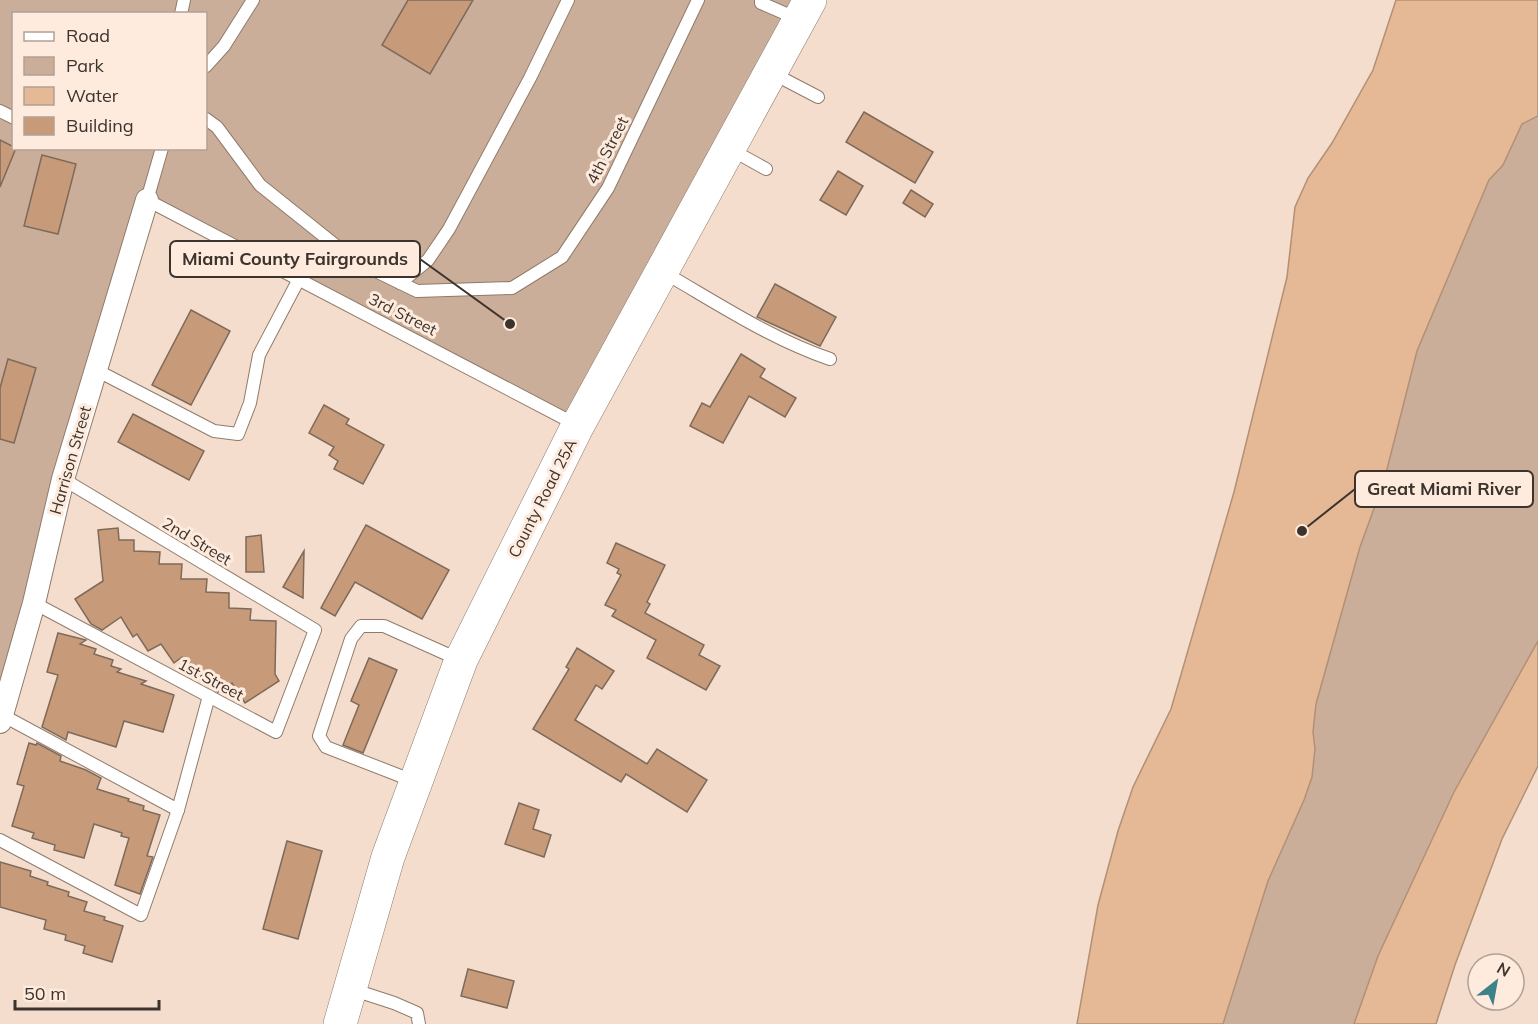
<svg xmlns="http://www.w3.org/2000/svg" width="1538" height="1024" viewBox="0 0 1538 1024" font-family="Mulish,sans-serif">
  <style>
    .green { fill: #caae99; fill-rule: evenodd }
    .water { fill: #e5b896; stroke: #b29076; stroke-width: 1.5 }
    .building { fill: #c79b7a; stroke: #7e6a5b; stroke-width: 1.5 }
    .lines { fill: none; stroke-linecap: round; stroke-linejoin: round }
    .lane-casing { stroke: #907b6b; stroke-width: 14 }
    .street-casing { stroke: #907b6b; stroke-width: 24 }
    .secondary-casing { stroke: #907b6b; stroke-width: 34 }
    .lane { stroke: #fff; stroke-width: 12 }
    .street { stroke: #fff; stroke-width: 22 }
    .secondary { stroke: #fff; stroke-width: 33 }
    .labels { text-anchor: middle; stroke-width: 6; stroke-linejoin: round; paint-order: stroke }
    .street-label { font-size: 16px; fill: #3c332d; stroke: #feebdd }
    .leader { fill: none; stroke: #3c332d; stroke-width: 2 }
    .callout-dot { fill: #3c332d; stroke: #feebdd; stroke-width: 2 }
    .callout { fill: #feebdd; stroke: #3c332d; stroke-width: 2 }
    .callout-label { font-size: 18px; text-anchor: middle; font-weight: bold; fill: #3c332d }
  </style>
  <rect width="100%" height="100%" fill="#f4ddcc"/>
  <g class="green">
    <path d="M0 0H810L578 425 147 200 0 722ZM14 14H206V148H14Z"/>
    <polygon points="1538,116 1538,641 1454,792 1378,956 1354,1024 1223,1024 1268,881 1304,800 1312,777 1315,749 1313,732 1316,704 1360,547 1384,481 1417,351 1489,180 1503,165 1522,124"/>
  </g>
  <g class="water">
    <polygon points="1396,0 1538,0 1538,116 1522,124 1503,165 1489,180 1417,351 1384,481 1360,547 1316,704 1313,732 1315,749 1312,777 1304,800 1268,881 1223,1024 1077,1024 1098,905 1118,831 1133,787 1171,709 1234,492 1287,277 1295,207 1308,178 1332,143 1373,70"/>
    <polygon points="1538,641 1538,766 1502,839 1455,965 1436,1024 1354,1024 1378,956 1454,792"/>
  </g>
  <g class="building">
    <polygon points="408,0 473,0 430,74 382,45"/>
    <polygon points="864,112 933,152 915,183 846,142"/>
    <polygon points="0,140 16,148 0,187"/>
    <polygon points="42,155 76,164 58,234 24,226"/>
    <polygon points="838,171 863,186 846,215 820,200"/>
    <polygon points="911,190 933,204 925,217 903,203"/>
    <polygon points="775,284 836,317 820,346 757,317"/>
    <polygon points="191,310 230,331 191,405 152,385"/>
    <polygon points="741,354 765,369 760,377 796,398 785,417 749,396 723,443 690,426 702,403 710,407"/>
    <polygon points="8,359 36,368 14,443 0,439 0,388"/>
    <polygon points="324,405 349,419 346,424 384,445 363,484 334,469 338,461 329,455 334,447 309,433"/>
    <polygon points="133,414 204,451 189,480 118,442"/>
    <polygon points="366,525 449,570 422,619 355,582 335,616 321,608"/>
    <polygon points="118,528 119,540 134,540 134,551 160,552 159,564 182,564 181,579 207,579 206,592 229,593 229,608 251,609 250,620 276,621 275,674 279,681 245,703 232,683 218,692 215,690 204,674 196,679 182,657 174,663 161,644 148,651 137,634 133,637 121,617 102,630 91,624 75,599 103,581 98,530"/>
    <polygon points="261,535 264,572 246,572 246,537"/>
    <polygon points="616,543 665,565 647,602 650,604 645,613 704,645 699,655 720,666 706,690 647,658 656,640 612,616 616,610 605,605 621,575 617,573 619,569 607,563"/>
    <polygon points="304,551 303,598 283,587"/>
    <polygon points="58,633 86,640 80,644 96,649 94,654 113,660 111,666 121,669 117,672 146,681 141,684 174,695 163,732 124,721 116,747 68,732 66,740 42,727 58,675 47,672"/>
    <polygon points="577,648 614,671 602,689 596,685 575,720 647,764 657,749 707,780 687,812 626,774 621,782 533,729 569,669 566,667"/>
    <polygon points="369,658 397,670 363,753 343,745 359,705 351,701"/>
    <polygon points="29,743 36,745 37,743 61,756 60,761 86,770 101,778 97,789 129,799 128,801 144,806 143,810 160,815 147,856 153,857 140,894 115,885 129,838 121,836 122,833 94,824 84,858 54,850 55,845 32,838 34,833 12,826 24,786 17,784"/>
    <polygon points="519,803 539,810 533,829 551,835 544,857 505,844"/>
    <polygon points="287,841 322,851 298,939 263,929"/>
    <polygon points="0,862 31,871 30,876 48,882 47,885 69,892 68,896 87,902 84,911 105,917 104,920 123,926 112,962 83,953 85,946 65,940 66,935 44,929 46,920 0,907"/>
    <polygon points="468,969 514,981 507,1008 461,996"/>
  </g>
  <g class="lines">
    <defs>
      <g id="lane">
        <polyline points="761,0 761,3 798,19"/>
        <polyline points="181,14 184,0"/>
        <polyline points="206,66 224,46 253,0"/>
        <polyline points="772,73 818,97"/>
        <polyline points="0,111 14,118"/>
        <polyline points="206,119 217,127 260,185 355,261 417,291 512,288 562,257 608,188 698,0"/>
        <polyline points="162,148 147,200 577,425"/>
        <polyline points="730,149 766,169"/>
        <path d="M663 272C717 303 771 339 830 359"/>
        <polyline points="400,283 428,260 449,229 530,78 568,0"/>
        <polyline points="96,370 214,431 238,434 250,403 259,355 299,279"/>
        <polyline points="34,603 276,732 315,630 63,479"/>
        <polyline points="2,715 178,810"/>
        <polyline points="416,782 326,747 319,736 351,639 361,626 384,626 460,660"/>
        <polyline points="0,840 141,915 178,810 209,696"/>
        <polyline points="351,989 394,1003 417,1013 419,1024"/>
      </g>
      <polyline id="street" points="0,722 34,603 63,479 147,200"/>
      <polyline id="secondary" points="340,1024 388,857 461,660 578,425 810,0"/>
    </defs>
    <use href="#lane" class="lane-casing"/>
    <use href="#street" class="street-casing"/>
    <use href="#secondary" class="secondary-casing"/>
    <use href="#lane" class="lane"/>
    <use href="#street" class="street"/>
    <use href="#secondary" class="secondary"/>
  </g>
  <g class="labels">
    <g class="street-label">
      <text transform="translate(607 150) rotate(-63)" y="6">4th Street</text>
      <text transform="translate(403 314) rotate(27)" y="6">3rd Street</text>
      <text transform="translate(70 460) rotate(-74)" y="6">Harrison Street</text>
      <text transform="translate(542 498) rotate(-63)" y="6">County Road 25A</text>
      <text transform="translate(197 541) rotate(31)" y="6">2nd Street</text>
      <text transform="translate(211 679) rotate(28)" y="6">1st Street</text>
    </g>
  </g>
  <path class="leader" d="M510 324L420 259M1302 531L1355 489"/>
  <g class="callout-dot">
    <circle cx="510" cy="324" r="6"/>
    <circle cx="1302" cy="531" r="6"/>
  </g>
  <g class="callout">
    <rect x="170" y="241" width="250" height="36" rx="6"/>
    <rect x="1355" y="471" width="178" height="36" rx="6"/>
  </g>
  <g class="callout-label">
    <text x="295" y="265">Miami County Fairgrounds</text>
    <text x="1444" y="495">Great Miami River</text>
  </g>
  <rect x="12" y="12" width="195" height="138" fill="#feebdd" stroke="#b0a197" stroke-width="1.5"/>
  <rect x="24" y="32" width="30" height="9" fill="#ffffff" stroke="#b0a197" stroke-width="1.5"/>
  <text x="66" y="42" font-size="18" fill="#3c332d">Road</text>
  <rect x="24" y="57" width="30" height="18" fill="#caae99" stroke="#b0a197" stroke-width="1.5"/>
  <text x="66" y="72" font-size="18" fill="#3c332d">Park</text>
  <rect x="24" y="87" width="30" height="18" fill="#e5b896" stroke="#b0a197" stroke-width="1.5"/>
  <text x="66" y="102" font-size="18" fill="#3c332d">Water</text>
  <rect x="24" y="117" width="30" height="18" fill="#c79b7a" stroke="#b0a197" stroke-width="1.5"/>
  <text x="66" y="132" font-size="18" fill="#3c332d">Building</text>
  <g transform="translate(1496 982) rotate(31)"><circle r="28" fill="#feebdd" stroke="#b0a197" stroke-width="1.5"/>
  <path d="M0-4.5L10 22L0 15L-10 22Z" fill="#3b828b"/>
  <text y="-9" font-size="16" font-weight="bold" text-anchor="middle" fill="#3c332d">N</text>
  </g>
  <path d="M15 1000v9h144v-9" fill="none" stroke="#3c332d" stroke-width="3"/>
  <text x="24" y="1000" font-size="18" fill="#3c332d" stroke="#feebdd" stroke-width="4.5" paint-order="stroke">50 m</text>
</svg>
